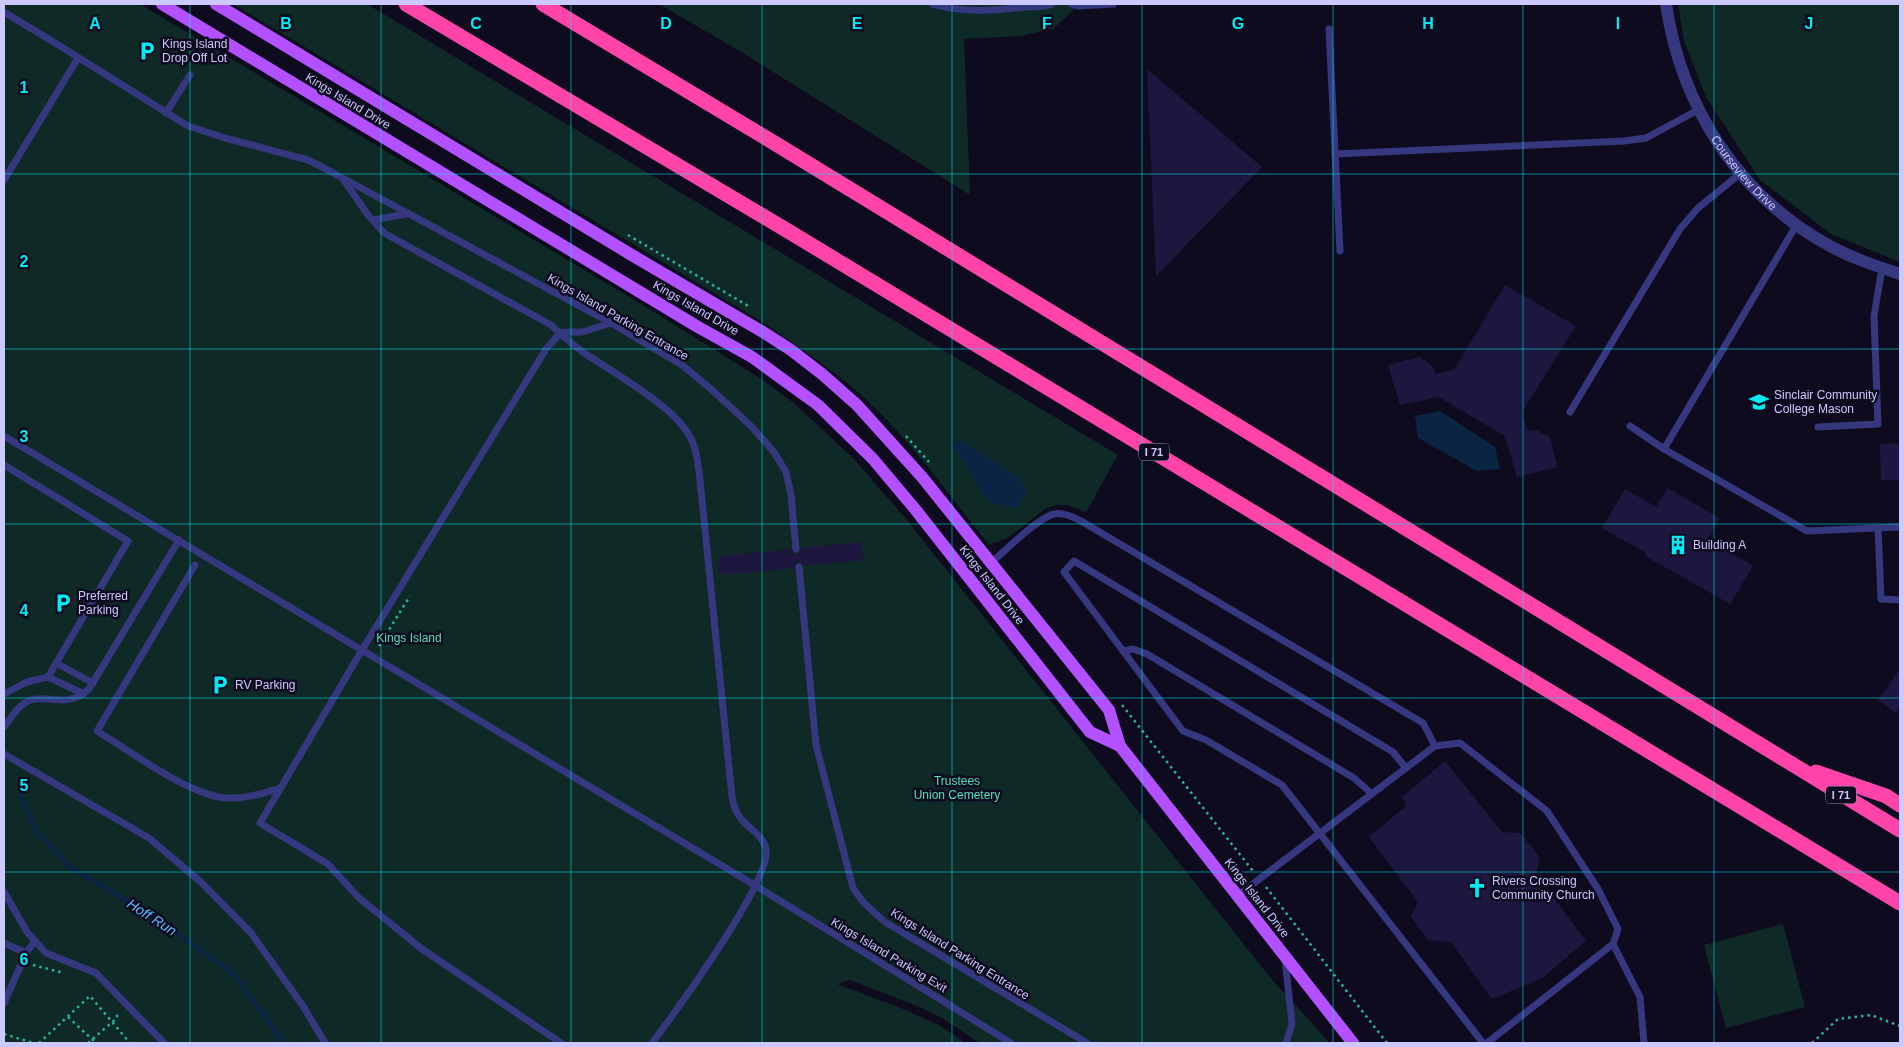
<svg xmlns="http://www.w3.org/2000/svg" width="1904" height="1047" viewBox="0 0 1904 1047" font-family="Arial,sans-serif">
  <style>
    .green { fill: #0e2926 }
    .water { fill: #0a2444 }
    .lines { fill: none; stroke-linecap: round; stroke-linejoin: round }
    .stream { stroke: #0a2444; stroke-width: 4.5 }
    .building { fill: #1d1740 }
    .path { stroke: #2ab3a2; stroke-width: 2.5; stroke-dasharray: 2.5 4; stroke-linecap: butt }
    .lane { stroke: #35377f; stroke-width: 7 }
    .street { stroke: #35377f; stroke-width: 12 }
    .primary { stroke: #b350ff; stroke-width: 12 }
    .highway { stroke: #ff44a9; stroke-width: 15 }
    .grid { fill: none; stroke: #00ebf4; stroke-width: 1; stroke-opacity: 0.55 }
    .labels { text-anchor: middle; stroke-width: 5; stroke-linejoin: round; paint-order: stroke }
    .shield { fill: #0e0b1f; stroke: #9390bc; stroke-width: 1 }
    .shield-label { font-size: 11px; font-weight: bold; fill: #ccc9ff }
    .poi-label { font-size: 12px; fill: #ccc9ff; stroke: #0e0b1f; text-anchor: start }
    .street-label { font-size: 12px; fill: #ccc9ff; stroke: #0e0b1f }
    .park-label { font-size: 12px; fill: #52e2b5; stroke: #0e0b1f }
    .water-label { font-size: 14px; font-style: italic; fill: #57bcff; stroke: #0e0b1f }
    .grid-label { font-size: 16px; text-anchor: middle; font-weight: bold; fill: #00ebf4; stroke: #0e0b1f; stroke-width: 5; stroke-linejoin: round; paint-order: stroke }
  </style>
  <rect width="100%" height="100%" fill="#0e0b1f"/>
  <g class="green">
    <polygon points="4,4 140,4 646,307 760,378 795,404 854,459 906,519 1273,981 1314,1025 1329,1043 980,1043 942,1018 917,1006 850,980 837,984 901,1008 941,1026 965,1043 4,1043"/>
    <path d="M233 4H367L1118 455 1086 512 1068 505H1057L1046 508 1009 537 989 545C953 500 919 452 879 412 845 377 804 351 764 323Z"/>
    <polygon points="659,4 1113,4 1078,6 1054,28 1021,36 964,39 970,195 743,53"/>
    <polygon points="1678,4 1900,4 1900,262 1831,234 1760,180 1706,97 1684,41"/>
    <polygon points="1783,924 1805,1007 1726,1028 1704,945"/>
  </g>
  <g class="water">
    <polygon points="1440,411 1495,447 1500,469 1477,471 1418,438 1415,416"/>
    <polygon points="960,440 1019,478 1027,490 1018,508 988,502 952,444"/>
  </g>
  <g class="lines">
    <polyline class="stream" points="21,795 35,830 70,867 152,915 234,974 284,1043"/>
  </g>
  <g class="building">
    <polygon points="1147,69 1262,167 1156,276"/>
    <polygon points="1505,285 1576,326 1522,412 1528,431 1536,430 1550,437 1557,467 1517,477 1505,436 1439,397 1400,405 1388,365 1420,357 1432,366 1435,374 1454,370"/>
    <polygon points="1900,443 1900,480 1881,480 1880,444"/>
    <polygon points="1668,488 1719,518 1708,539 1753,566 1730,604 1645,556 1646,553 1602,528 1625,489 1656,507"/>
    <polygon points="862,542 863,560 804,566 799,562 796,563 794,568 724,575 723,573 719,573 718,558 722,557 722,556 791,549 793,554 797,554 801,552 801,548"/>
    <polygon points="1900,669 1900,706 1896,713 1878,700"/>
    <polygon points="1445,761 1502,832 1520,833 1540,857 1536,874 1586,941 1542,978 1492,999 1451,942 1428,940 1411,917 1418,902 1369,837 1406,806 1402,797"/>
  </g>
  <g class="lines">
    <g class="path">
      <polyline points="628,235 750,307"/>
      <polyline points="906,436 929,462"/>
      <polyline points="379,646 410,596"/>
      <polyline points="1122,705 1253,871"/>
      <polyline points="1266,887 1387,1043"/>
      <polyline points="33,965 64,973"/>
      <polyline points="68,1017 96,1043"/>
      <polyline points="4,1034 33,1043"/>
      <polyline points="39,1043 90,996 130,1043"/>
      <polyline points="88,1043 117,1018 117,1011"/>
      <polyline points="1812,1043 1838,1019 1871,1015 1900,1026"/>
    </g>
    <g class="lane">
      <path d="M932 4C962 13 993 11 1025 7 1034 7 1043 7 1052 4"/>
      <polyline points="1071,4 1078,6 1113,4"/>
      <polyline points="4,12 60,46 188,126 225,138 308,160 324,168 611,323 682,365 711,389 750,425 774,452 786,472 791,495 796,549"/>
      <polyline points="1329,29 1340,251"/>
      <polyline points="166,113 190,75"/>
      <polyline points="1335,154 1624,141 1646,138 1698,110"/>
      <path d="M343 179 368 215 384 233 551 325C561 334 571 344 583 352 612 372 672 405 689 435 697 448 698 465 700 480L732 797C734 806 736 814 743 821 752 831 764 836 766 850 772 880 674 1014 652 1043"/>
      <polyline points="4,180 78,58"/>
      <polyline points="373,220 406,214"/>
      <polyline points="1570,412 1680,229 1698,208 1741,173"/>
      <polyline points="1630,426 1664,449 1807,531 1900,527"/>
      <polyline points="1818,427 1878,424 1874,316 1882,268"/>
      <polyline points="4,436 756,886 1011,1043"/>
      <polyline points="1664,449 1797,224"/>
      <polyline points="4,465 128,541 48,677"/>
      <polyline points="1878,528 1881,599 1900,600"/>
      <path d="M992 562C1006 550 1038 518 1054 514 1063 512 1073 517 1081 521L1423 723 1435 746"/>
      <path d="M195 565 97 731C130 751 191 797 228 798 247 799 263 793 281 788"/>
      <polyline points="799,567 816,745 853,888 864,903 885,922 1087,1043"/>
      <polyline points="1123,651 1133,649 1147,654 1354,778 1372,794"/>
      <polyline points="56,663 93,683"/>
      <polyline points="4,694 27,682 48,677 84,694"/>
      <path d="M4 727C11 719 17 706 28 701 50 693 65 710 89 689L179 540"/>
      <polyline points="4,754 149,838 202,883 251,933 303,1006 325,1043"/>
      <polyline points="1406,768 1393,752 1074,561 1064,572 1183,731 1206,740 1282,785 1483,1043"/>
      <polyline points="4,892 27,932 46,953 96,973 164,1043"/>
      <polyline points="1237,896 1435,746 1460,743 1547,811 1598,889 1618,929 1613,944 1487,1043"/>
      <polyline points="4,943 26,953"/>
      <polyline points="1613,944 1640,997 1644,1043"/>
      <polyline points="1285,959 1292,1024 1286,1043"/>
      <polyline points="4,1003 26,953 35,941"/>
      <polyline points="561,1043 422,949 359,898 328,864 260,823 362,650 546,349 560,333 570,332 582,332 611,323"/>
    </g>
    <path class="street" id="s1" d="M1666 4C1681 106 1738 196 1830 246 1852 258 1876 266 1900 274"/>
    <g class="primary">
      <polyline points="162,4 698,327 752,357 818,405 873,459 915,509 1090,732 1120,746"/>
      <polyline points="216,4 630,254 763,332 791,350 822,374 857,405 922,477 1109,710 1120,746 1353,1043"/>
    </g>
    <g class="highway">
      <polyline points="406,4 788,231 1900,903"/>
      <polyline points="543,4 776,144 1900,830"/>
      <polyline points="1816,772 1886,796 1900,805"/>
    </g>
  </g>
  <path class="grid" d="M190 4V1043M381 4V1043M571 4V1043M762 4V1043M952 4V1043M1142 4V1043M1333 4V1043M1523 4V1043M1714 4V1043M4 174H1900M4 349H1900M4 524H1900M4 698H1900M4 872H1900"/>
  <defs>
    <symbol id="parking-bare" viewBox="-9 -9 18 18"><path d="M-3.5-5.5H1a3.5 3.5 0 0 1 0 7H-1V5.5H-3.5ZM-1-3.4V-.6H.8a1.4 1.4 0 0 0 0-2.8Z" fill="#00ebf4" stroke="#0e0b1f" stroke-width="2.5" paint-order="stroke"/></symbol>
    <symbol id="university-bare" viewBox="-9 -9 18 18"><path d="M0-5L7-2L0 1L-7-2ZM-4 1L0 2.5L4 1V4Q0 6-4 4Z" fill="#00ebf4" stroke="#0e0b1f" stroke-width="2.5" paint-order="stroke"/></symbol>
    <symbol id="building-bare" viewBox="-9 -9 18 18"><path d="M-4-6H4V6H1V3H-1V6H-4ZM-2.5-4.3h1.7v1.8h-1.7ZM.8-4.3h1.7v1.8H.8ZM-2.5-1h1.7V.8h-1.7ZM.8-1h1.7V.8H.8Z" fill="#00ebf4" stroke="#0e0b1f" stroke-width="2.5" paint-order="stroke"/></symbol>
    <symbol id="church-bare" viewBox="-9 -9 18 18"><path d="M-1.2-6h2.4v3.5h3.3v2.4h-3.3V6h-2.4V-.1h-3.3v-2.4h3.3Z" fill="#00ebf4" stroke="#0e0b1f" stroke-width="2.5" paint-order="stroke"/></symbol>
  </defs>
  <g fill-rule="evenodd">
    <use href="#parking-bare" x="133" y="37" width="28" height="28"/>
    <use href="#university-bare" x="1745" y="388" width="28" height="28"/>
    <use href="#building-bare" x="1664" y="531" width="28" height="28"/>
    <use href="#parking-bare" x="49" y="589" width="28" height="28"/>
    <use href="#parking-bare" x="206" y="671" width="28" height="28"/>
    <use href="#church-bare" x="1463" y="874" width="28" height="28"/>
  </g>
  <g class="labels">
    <g class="shield">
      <rect x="1139" y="443.5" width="30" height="17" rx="4"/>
      <rect x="1826" y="786.5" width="30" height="17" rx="4"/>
    </g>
    <g class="shield-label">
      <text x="1154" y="456">I 71</text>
      <text x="1841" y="799">I 71</text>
    </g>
    <g class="poi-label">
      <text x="162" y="48">Kings Island<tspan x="162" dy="14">Drop Off Lot</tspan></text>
      <text x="1774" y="399">Sinclair Community<tspan x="1774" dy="14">College Mason</tspan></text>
      <text x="1693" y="549">Building A</text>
      <text x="78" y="600">Preferred<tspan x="78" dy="14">Parking</tspan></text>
      <text x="235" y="689">RV Parking</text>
      <text x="1492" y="885">Rivers Crossing<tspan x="1492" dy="14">Community Church</tspan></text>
    </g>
    <g class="street-label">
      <text transform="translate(348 101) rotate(31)" y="4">Kings Island Drive</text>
      <text dy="4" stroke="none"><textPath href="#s1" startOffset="189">Courseview Drive</textPath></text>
      <text transform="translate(696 308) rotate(30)" y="4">Kings Island Drive</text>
      <text transform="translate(618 317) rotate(30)" y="4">Kings Island Parking Entrance</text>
      <text transform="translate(992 585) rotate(52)" y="4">Kings Island Drive</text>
      <text transform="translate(1257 898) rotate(52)" y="4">Kings Island Drive</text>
      <text transform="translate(960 954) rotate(32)" y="4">Kings Island Parking Entrance</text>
      <text transform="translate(889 955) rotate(31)" y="4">Kings Island Parking Exit</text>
    </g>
    <g class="park-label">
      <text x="409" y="642">Kings Island</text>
      <text x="957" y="785">Trustees<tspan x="957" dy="14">Union Cemetery</tspan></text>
    </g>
    <g class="water-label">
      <text transform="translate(152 917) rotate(33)" y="5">Hoff Run</text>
    </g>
  </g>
  <g class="grid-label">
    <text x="95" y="29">A</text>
    <text x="286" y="29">B</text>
    <text x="476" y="29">C</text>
    <text x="666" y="29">D</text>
    <text x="857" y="29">E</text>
    <text x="1047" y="29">F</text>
    <text x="1238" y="29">G</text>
    <text x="1428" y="29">H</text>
    <text x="1618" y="29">I</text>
    <text x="1809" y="29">J</text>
    <text x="24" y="93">1</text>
    <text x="24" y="267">2</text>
    <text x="24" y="442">3</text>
    <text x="24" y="616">4</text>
    <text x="24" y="791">5</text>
    <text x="24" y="965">6</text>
  </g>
  <rect width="1904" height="1047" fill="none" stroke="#ccc9ff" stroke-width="10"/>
</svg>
